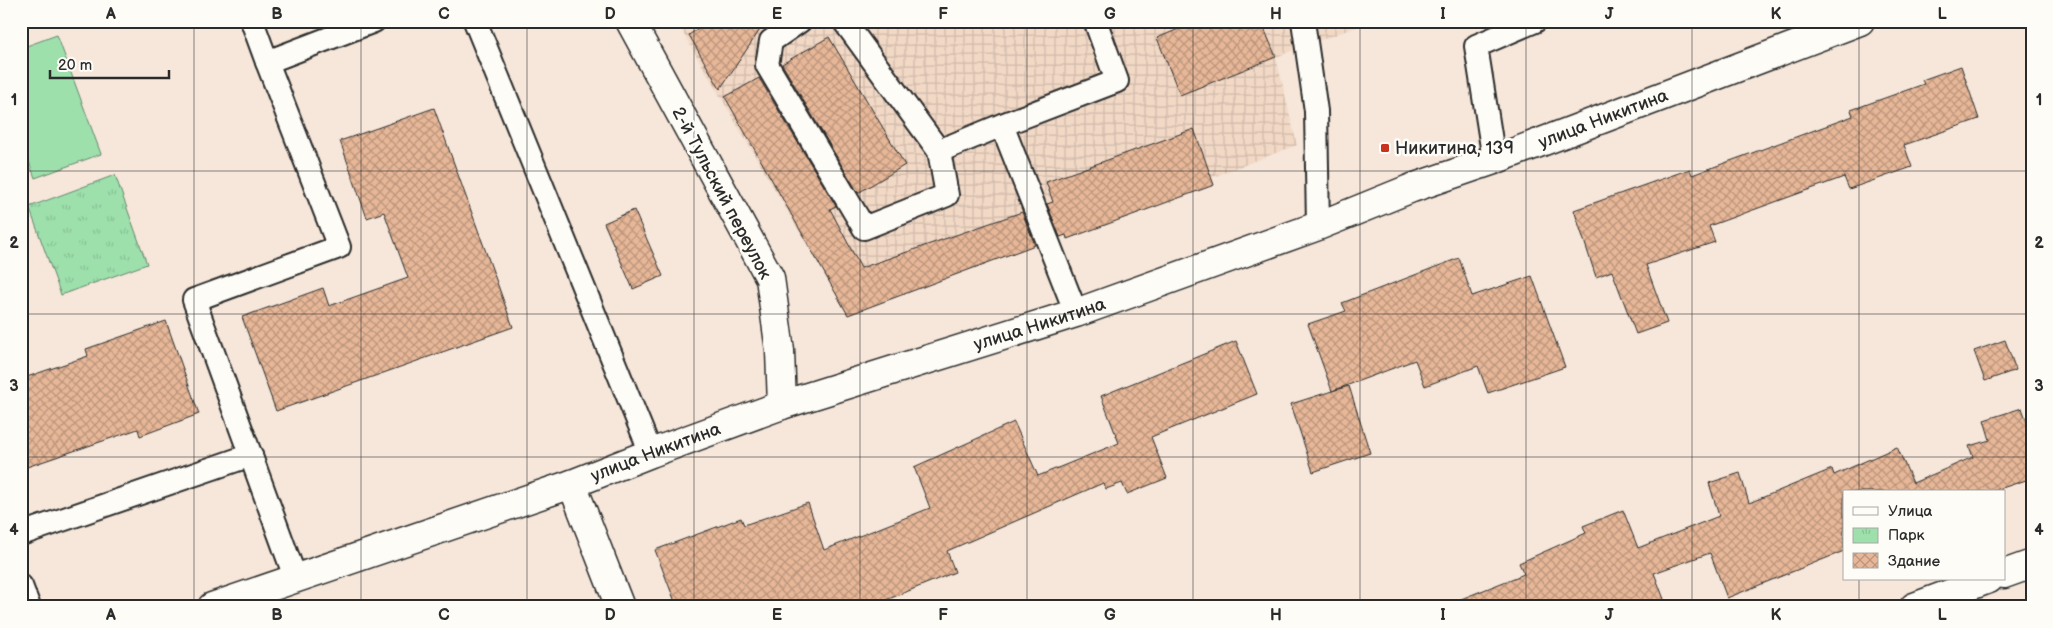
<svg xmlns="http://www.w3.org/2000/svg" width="2053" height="628" viewBox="0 0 2053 628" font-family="'Balsamiq Sans',sans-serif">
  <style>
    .industrial { fill: url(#industrial-grid) }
    .grass { fill: #9de0ac; stroke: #64866c }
    .park { fill: url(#park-tufts); stroke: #64866c }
    .building { fill: url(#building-cross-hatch); stroke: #2b2b2b }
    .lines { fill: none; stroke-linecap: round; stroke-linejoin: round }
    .service-casing { stroke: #2b2b2b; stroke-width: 26 }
    .minor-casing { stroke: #2b2b2b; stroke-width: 31 }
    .tertiary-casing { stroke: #2b2b2b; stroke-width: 31 }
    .service { stroke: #fdfcf7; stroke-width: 22 }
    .minor { stroke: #fdfcf7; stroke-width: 28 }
    .tertiary { stroke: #fdfcf7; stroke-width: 28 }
    .grid { fill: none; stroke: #2b2b2b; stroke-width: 1; stroke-opacity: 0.55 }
    .poi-dot { fill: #c8321e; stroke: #fdfcf7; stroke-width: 2 }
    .labels { text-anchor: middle; stroke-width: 5; stroke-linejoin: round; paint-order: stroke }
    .street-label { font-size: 18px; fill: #2b2b2b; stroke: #fdfcf7 }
    .poi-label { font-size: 18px; fill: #2b2b2b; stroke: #fdfcf7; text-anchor: start }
    .neatline { fill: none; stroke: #2b2b2b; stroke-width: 2 }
    .grid-label { font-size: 16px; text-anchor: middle; font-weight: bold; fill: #2b2b2b }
  </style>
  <defs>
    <pattern id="industrial-grid" width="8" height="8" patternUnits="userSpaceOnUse" patternTransform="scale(1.25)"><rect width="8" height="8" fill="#f2d9c6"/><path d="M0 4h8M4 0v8" fill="none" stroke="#d0baaa"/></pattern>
    <pattern id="park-tufts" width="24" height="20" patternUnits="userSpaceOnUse" patternTransform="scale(1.25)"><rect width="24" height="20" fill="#9de0ac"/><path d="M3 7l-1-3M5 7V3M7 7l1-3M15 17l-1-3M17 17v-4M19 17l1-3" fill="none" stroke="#87c094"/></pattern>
    <pattern id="building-cross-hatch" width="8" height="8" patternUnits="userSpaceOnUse" patternTransform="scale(1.25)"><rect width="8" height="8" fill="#e7b798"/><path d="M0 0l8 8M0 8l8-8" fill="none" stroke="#bb957c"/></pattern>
  </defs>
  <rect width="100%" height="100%" fill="#f6e7da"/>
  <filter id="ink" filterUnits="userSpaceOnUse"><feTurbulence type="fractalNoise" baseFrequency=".02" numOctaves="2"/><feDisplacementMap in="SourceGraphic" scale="10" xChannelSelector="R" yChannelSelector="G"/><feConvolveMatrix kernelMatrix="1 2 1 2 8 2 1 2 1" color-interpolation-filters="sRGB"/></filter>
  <g filter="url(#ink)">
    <polygon class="industrial" points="697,21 1372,21 1276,57 1297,145 848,315 682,31"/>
    <polygon class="grass" points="57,35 101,154 35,178 21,140 21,48"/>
    <polygon class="park" points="115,175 147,264 61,295 29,207"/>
    <g class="building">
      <polygon points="708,21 766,21 720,89 689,35"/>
      <polygon points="1198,21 1261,21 1276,57 1180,95 1157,38"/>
      <polygon points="829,37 905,165 858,193 782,64"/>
      <polygon points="1961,66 1979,119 1904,145 1912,167 1849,189 1844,177 1709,226 1715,242 1646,265 1667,323 1636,334 1612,271 1596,277 1574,210 1690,169 1692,175 1853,116 1851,110 1924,84 1922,80"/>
      <polygon points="759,78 836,206 830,209 861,268 1022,212 1035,245 848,315 725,97"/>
      <polygon points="434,108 513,327 276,411 242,317 323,288 329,306 408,278 384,212 367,218 340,141"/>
      <polygon points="1194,129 1214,185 1067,239 1066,235 1060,237 1047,204 1053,202 1046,182"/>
      <polygon points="634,210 663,276 633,289 604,223"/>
      <polygon points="1459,258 1472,296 1532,276 1565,367 1488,393 1478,366 1425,386 1415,360 1332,391 1349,386 1370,453 1313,472 1291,404 1332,391 1308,324 1346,311 1342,303"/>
      <polygon points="166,321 199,414 140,436 138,429 21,469 21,379 88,356 86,349"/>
      <polygon points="2005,340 2016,370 1985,381 1974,351"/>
      <polygon points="1236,341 1257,394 1151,437 1167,478 1127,494 1122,483 1106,489 1103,483 947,551 955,572 869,607 677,607 655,550 741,518 744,525 808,503 824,550 930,508 914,467 1014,422 1038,476 1119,443 1101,396"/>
      <polygon points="2022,408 2032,437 2032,478 1990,492 1844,492 1844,551 1727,598 1710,553 1654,573 1667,607 1447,607 1446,605 1524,574 1519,563 1586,533 1583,526 1623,510 1638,548 1719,516 1709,483 1740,473 1749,503 1832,469 1834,475 1897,447 1913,483 1973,457 1969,446 1990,440 1984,420"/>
    </g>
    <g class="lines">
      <defs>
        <g id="service">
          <polyline points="252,21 267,62 374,21"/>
          <polyline points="475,21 651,453"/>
          <polyline points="800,21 771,41 767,65 864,228 947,195 939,151 844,21"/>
          <polyline points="1303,21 1316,111 1318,226"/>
          <polyline points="267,62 339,247 194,300 295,577"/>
          <polyline points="939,151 1002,125"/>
          <polyline points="1494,160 1476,46 1535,21"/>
          <polyline points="1076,313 1002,125 1117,81 1096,23 1100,21"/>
          <polyline points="21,534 251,455"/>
          <polyline points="21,586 29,607"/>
        </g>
        <g id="minor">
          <path id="s1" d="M782 405 1076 313 1318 226 1412 188 1494 160 1860 21"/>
          <polyline points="572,484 620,607"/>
          <polyline points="2004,574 2032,564"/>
          <polyline points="1914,607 1989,579"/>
        </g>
        <g id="tertiary">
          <path id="s2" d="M212 607 572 484 651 453 782 405 780 351 770 278 630 21"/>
        </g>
      </defs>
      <use href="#service" class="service-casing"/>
      <use href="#minor" class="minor-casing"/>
      <use href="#tertiary" class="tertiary-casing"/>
      <use href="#service" class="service"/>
      <use href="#minor" class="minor"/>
      <use href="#tertiary" class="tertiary"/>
    </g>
  </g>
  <path class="grid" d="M194 21V607M361 21V607M527 21V607M694 21V607M860 21V607M1027 21V607M1193 21V607M1360 21V607M1526 21V607M1692 21V607M1859 21V492M21 171H2032M21 314H2032M21 457H2032M1859 579V607"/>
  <rect class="poi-dot" x="1380" y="143" width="10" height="10" rx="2.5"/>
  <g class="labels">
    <g class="street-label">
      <text dy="6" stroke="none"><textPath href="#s1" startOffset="870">улица Никитина</textPath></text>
      <text transform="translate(722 193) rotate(62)" y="6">2-й Тульский переулок</text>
      <text dy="6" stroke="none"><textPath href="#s1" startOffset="270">улица Никитина</textPath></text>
      <text dy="6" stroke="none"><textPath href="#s2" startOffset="470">улица Никитина</textPath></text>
    </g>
    <g class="poi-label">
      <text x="1395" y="154">Никитина, 139</text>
    </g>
  </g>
  <rect width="2053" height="628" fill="none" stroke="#fdfcf7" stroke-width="55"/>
  <rect x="1843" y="490" width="162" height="90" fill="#fdfcf7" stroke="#a9a8a5"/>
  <rect x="1853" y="507" width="25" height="8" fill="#fdfcf7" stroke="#a9a8a5"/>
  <text x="1888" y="516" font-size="15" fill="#2b2b2b">Улица</text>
  <rect x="1853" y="528" width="25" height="15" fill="url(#park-tufts)" stroke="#a9a8a5"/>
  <text x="1888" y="540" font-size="15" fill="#2b2b2b">Парк</text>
  <rect x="1853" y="553" width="25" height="15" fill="url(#building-cross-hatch)" stroke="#a9a8a5"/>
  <text x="1888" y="566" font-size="15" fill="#2b2b2b">Здание</text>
  <path d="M50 70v8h119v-8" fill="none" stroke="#2b2b2b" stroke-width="2.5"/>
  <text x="58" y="70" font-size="15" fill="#2b2b2b" stroke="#fdfcf7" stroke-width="4" paint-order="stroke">20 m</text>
  <rect x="28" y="28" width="1998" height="572" class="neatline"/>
  <g class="grid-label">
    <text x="111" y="19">A</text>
    <text x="277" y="19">B</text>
    <text x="444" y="19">C</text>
    <text x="610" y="19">D</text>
    <text x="777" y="19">E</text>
    <text x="943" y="19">F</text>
    <text x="1110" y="19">G</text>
    <text x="1276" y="19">H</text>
    <text x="1443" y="19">I</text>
    <text x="1609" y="19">J</text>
    <text x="1776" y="19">K</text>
    <text x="1942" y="19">L</text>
    <text x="14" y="105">1</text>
    <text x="2039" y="105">1</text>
    <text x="14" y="248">2</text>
    <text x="2039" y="248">2</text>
    <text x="14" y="391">3</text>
    <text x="2039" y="391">3</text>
    <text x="14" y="535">4</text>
    <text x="2039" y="535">4</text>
    <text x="111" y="620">A</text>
    <text x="277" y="620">B</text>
    <text x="444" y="620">C</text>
    <text x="610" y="620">D</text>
    <text x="777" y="620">E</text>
    <text x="943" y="620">F</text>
    <text x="1110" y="620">G</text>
    <text x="1276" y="620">H</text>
    <text x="1443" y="620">I</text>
    <text x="1609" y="620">J</text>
    <text x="1776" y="620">K</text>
    <text x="1942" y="620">L</text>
  </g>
</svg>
